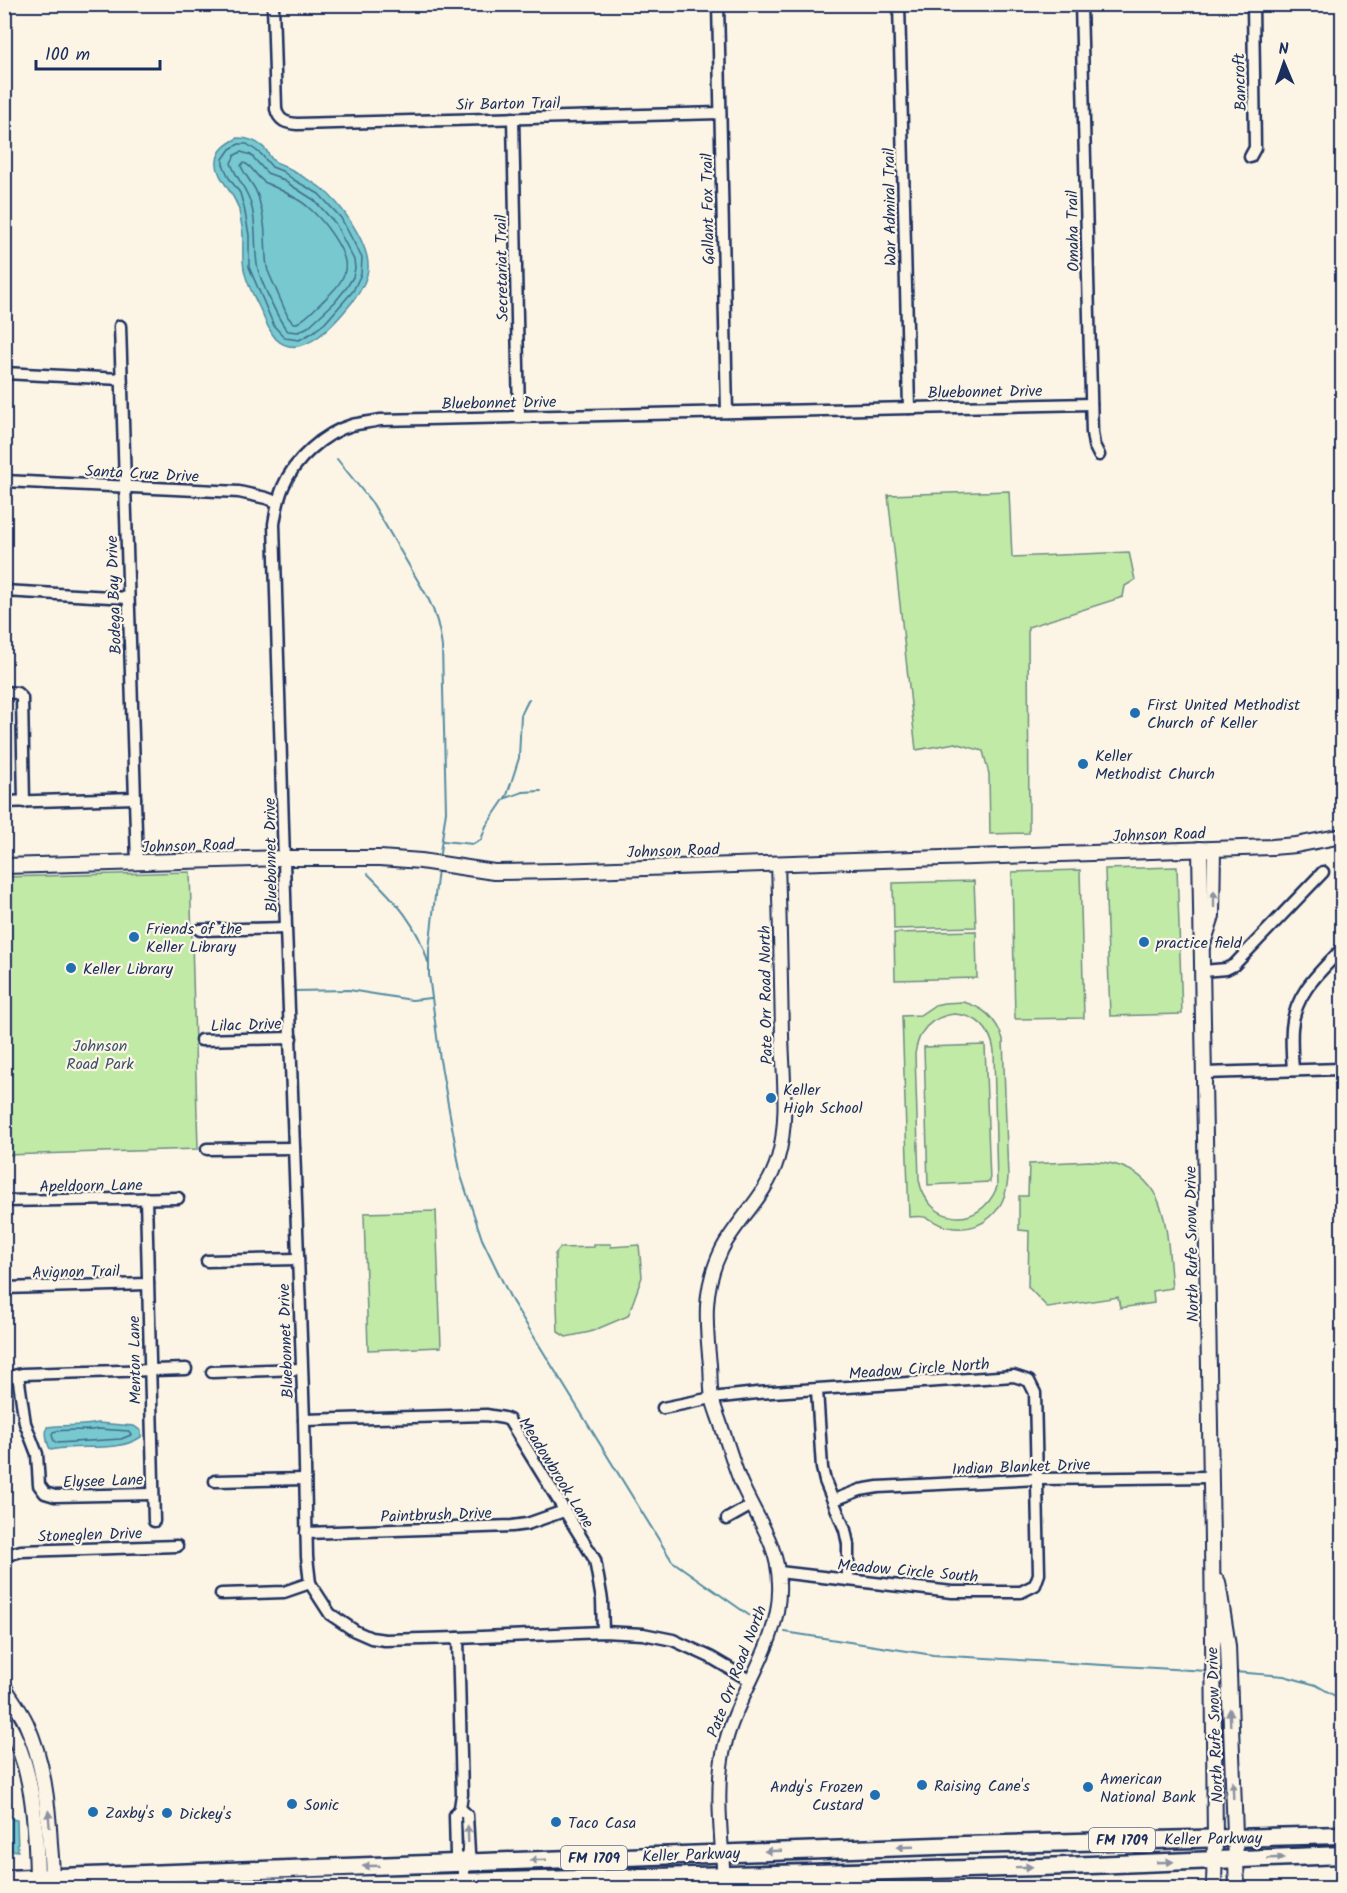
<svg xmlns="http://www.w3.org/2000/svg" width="1347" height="1893" viewBox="0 0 1347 1893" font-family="Kalam,sans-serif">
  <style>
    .green { fill: #c1eaa6; stroke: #6e8c82; stroke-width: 1.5; fill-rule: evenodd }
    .water { fill: #77c8cf; stroke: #528ba2; stroke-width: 1.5 }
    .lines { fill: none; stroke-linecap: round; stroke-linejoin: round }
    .shore { stroke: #406c8b; stroke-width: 1.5 }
    .stream { stroke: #528ba2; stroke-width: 2 }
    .minor-casing { stroke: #1b2f5e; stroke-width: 15 }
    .tertiary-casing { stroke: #1b2f5e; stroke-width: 16 }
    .secondary-casing { stroke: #1b2f5e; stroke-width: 18 }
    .primary-casing { stroke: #1b2f5e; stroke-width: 21 }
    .minor { stroke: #fcf5e5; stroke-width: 10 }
    .tertiary { stroke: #fcf5e5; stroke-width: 12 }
    .secondary { stroke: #fcf5e5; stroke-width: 14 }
    .primary { stroke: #fcf5e5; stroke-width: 16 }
    .oneway { fill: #8c92a2 }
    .poi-dot { fill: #1f6fb2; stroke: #fcf5e5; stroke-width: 2 }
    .labels { text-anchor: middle; stroke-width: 4.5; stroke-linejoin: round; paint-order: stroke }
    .shield { fill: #fcf5e5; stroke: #5e6a86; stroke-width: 1.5 }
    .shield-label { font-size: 15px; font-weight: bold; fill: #1b2f5e }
    .street-label { font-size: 16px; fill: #1b2f5e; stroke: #fcf5e5 }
    .poi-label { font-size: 16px; fill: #1b2f5e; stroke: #fcf5e5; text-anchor: start }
    .park-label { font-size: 16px; fill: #3c546c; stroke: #fcf5e5 }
  </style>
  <rect width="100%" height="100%" fill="#fcf5e5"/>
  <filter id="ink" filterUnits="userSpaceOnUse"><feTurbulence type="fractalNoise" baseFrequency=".0167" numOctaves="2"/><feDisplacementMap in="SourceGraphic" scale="12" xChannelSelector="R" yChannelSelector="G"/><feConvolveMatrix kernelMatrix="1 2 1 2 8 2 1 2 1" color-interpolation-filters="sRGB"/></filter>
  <g filter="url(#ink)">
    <g class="green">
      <polygon points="1009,491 1012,557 1129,552 1135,580 1125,586 1123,597 1028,627 1029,833 990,834 989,774 983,751 955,743 916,750 888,495"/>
      <polygon points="1177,867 1182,1014 1110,1016 1105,869"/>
      <polygon points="1080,870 1084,1018 1015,1019 1012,872"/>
      <polygon points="190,872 198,1149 5,1155 5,877"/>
      <polygon points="974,881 976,927 894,929 893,883"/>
      <polygon points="976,931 977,978 895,980 894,933"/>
      <path d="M963 1002C984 1007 996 1019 1003 1039L1008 1177C1006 1210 983 1234 948 1227 940 1226 935 1221 927 1218 922 1215 914 1217 909 1217L902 1016 920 1015 935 1005 944 1003ZM954 1014C977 1015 991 1029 994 1051L997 1187C980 1230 928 1226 919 1180L915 1054C918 1031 930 1017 954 1014Z"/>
      <polygon points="985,1045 990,1182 928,1185 924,1047"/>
      <path d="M1090 1161C1171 1164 1166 1227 1172 1288L1153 1291 1154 1303 1120 1308 1118 1297 1048 1308 1028 1287 1029 1231 1019 1230V1196H1028L1029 1164Z"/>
      <polygon points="436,1211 441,1347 368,1350 364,1213"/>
      <polygon points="594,1244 611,1244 611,1247 639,1245 642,1277 628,1316 590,1332 566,1337 558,1332 555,1254 560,1248 594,1247"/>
    </g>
    <g class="water">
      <path d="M238 138C249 138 258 141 266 150 269 154 270 158 274 161 278 164 283 164 286 167 297 174 310 180 321 188 340 202 370 244 368 269 367 281 360 292 353 301 338 320 302 364 276 339 269 331 265 321 261 311 255 298 246 283 244 269 242 258 243 247 243 237 243 228 240 219 239 210 235 193 215 177 217 161 218 149 228 143 238 138Z"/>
      <path d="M98 1423 134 1426 141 1431V1437C115 1454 81 1443 51 1450 47 1445 45 1434 47 1427 64 1424 81 1427 98 1423Z"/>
      <polygon points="5,1811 12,1819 17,1820 18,1851 11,1850 11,1852 5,1854"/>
    </g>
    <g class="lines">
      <g class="shore">
        <polygon points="247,144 261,154 272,167 282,171 294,180 319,194 341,218 362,258 361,274 353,291 325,323 312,333 299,340 285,338 274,326 249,267 249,235 244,207 240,193 229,178 223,164 223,159 230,149 239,144"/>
        <path d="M241 152 251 155 267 173 278 177 314 200 335 223 354 260 355 268 353 277 347 287 335 302 308 327 298 332 288 331C280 324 258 276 257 264 254 244 257 224 251 204 247 189 236 178 231 163L235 155Z"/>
        <path d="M243 163C252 164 256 178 266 183 277 188 301 200 309 208 322 219 349 252 345 270 343 283 330 294 321 303 313 310 307 318 297 323H293L288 317 268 271C265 260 266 249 265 237 265 226 263 215 260 204 257 186 247 180 241 166Z"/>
        <path d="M99 1429 129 1431 131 1435 121 1439 57 1443 54 1441 52 1435 53 1432C68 1428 84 1432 99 1429Z"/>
      </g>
      <g class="stream">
        <path d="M337 459 373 504 428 598C436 614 440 629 442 647L446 811 439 860"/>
        <polyline points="506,798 523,792 541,791"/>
        <polyline points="443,841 473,844 481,840 486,826 507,795 512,780 519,758 521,715 529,699"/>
        <polyline points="438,869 429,950 429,975 440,1060 461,1176 482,1239 512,1301 672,1561 760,1623"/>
        <path d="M368 874C395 900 418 925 428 962"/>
        <polyline points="294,991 349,990 412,1000 431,998"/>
        <polyline points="785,1632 933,1655 1207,1671"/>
        <polyline points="1234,1672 1284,1676 1316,1685 1342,1700"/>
      </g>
      <defs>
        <g id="minor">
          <path d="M273 4 276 109C279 121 286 123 297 124L720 113"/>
          <polyline points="718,4 727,412"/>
          <polyline points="899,4 909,408"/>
          <polyline points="1081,4 1092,433 1094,445 1099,455"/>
          <polyline points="513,118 519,417"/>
          <polyline points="1250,157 1255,148 1253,4"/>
          <polyline points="120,326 137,863"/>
          <polyline points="4,373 121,379"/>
          <polyline points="4,481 239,492 266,498 277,502"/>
          <polyline points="4,591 128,598"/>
          <polyline points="4,692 17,693 22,698 24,802"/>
          <polyline points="4,802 135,798"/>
          <polyline points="200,930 286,928"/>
          <polyline points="1203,971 1226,969 1234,965 1323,872"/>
          <polyline points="201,1040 291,1038"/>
          <path d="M1293 1070C1292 1056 1291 1042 1292 1028 1295 993 1320 972 1342 949"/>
          <polyline points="1204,1073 1342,1069"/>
          <polyline points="207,1149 294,1148"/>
          <polyline points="146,1198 154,1521"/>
          <polyline points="4,1201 178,1198"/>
          <polyline points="207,1261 298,1259"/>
          <polyline points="4,1288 148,1284"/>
          <polyline points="212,1372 301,1369"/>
          <polyline points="18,1375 25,1423 37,1454 39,1485 45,1493 55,1496 152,1494"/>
          <polyline points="4,1378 23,1374 186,1369"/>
          <polyline points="817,1390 822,1468 825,1481 845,1530 848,1544 848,1580"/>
          <polyline points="663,1408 712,1398 757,1393 1014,1376 1029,1381 1035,1393 1039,1574 1035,1585 1021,1592 952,1592 779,1572"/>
          <polyline points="304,1420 486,1415 504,1418 509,1420 595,1560 602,1600 603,1632"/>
          <polyline points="215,1481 305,1479"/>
          <polyline points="834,1500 860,1490 878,1487 1038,1479 1211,1477"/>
          <polyline points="727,1519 752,1505"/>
          <polyline points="306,1533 512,1526 527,1524 564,1511"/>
          <polyline points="4,1556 21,1551 177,1546"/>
          <polyline points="221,1594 284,1592 310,1583"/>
          <polyline points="458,1638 462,1794 460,1808 455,1815 456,1855 464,1862"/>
          <path d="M751 1681 710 1657 673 1640 643 1634 603 1632 458 1638 385 1640 371 1638 355 1631 330 1614 310 1583 307 1557 304 1420 286 928 274 524C276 511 278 499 283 487 294 460 324 433 352 425 361 423 371 422 380 420L1091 404"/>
          <polyline points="460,1808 467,1815 469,1853 464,1862 464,1882"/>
        </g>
        <g id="tertiary">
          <polyline points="1203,947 1213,916 1214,849"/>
          <path d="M724 1888C723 1844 714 1793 724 1749 736 1692 782 1644 779 1583 778 1542 754 1515 739 1478 733 1462 728 1445 722 1428 719 1418 714 1407 712 1397 710 1387 711 1376 710 1365 708 1346 706 1326 707 1306 708 1287 713 1267 722 1249 739 1217 767 1196 778 1158 789 1119 783 1075 782 1035 781 978 780 921 778 863"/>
        </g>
        <g id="secondary">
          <polyline points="1200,849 1212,1541 1215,1838 1214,1888"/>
          <polyline points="4,866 285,858 380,858 421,861 494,872 557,871 1272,847 1296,845 1342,836"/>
          <polyline points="1218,1582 1228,1646 1237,1888"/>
          <path d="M4 1687C11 1699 20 1710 26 1723 43 1760 48 1803 50 1844 51 1860 54 1874 47 1888"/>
          <path d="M4 1717C34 1766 36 1823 37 1878L41 1885"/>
        </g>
        <g id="primary">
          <polyline points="4,1879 964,1845 1342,1835"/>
          <polyline points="227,1888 1041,1867 1342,1855"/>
        </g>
      </defs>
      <use href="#minor" class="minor-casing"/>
      <use href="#tertiary" class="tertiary-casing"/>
      <use href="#secondary" class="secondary-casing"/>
      <use href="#primary" class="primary-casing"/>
      <use href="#minor" class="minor"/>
      <use href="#tertiary" class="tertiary"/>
      <use href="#secondary" class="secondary"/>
      <use href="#primary" class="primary"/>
    </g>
    <defs><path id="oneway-solid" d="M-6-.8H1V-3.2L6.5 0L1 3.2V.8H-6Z" transform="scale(1.5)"/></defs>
    <g class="oneway">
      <use href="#oneway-solid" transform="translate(1214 899) rotate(-90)"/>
      <use href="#oneway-solid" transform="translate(1230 1717) rotate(-92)"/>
      <use href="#oneway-solid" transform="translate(1233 1790) rotate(-92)"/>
      <use href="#oneway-solid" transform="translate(49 1819) rotate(-94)"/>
      <use href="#oneway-solid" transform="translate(468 1834) rotate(-92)"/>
      <use href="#oneway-solid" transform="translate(905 1847) rotate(178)"/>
      <use href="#oneway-solid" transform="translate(773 1851) rotate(178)"/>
      <use href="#oneway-solid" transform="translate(1276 1858) rotate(-2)"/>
      <use href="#oneway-solid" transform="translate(538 1860) rotate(178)"/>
      <use href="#oneway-solid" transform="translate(1165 1862) rotate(-2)"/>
      <use href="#oneway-solid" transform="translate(371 1866) rotate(178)"/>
      <use href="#oneway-solid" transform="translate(1024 1867) rotate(-1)"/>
    </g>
  </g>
  <g class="poi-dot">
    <circle cx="1135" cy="713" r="6"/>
    <circle cx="1083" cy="764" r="6"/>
    <circle cx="134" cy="937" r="6"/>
    <circle cx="1144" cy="942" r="6"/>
    <circle cx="71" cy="968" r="6"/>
    <circle cx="771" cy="1098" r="6"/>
    <circle cx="922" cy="1785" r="6"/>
    <circle cx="1088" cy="1787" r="6"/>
    <circle cx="875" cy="1795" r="6"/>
    <circle cx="292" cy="1804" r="6"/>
    <circle cx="93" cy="1812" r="6"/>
    <circle cx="167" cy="1813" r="6"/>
    <circle cx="556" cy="1822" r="6"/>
  </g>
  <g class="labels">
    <g class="shield">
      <rect x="1089" y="1828" width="66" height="24" rx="4.5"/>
      <rect x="561" y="1846" width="66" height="24" rx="4.5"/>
    </g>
    <g class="shield-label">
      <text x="1122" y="1845">FM 1709</text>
      <text x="594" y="1863">FM 1709</text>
    </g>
    <g class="street-label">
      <text transform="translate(1239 82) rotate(-92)" y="6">Bancroft</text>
      <text transform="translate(508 103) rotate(-1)" y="6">Sir Barton Trail</text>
      <text transform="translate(889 207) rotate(-91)" y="6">War Admiral Trail</text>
      <text transform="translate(707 209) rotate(-91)" y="6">Gallant Fox Trail</text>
      <text transform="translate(1072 231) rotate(-91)" y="6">Omaha Trail</text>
      <text transform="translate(501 268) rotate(-91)" y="6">Secretariat Trail</text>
      <text transform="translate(985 391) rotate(-1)" y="6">Bluebonnet Drive</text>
      <text transform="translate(499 402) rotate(-1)" y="6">Bluebonnet Drive</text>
      <text transform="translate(142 473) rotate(3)" y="6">Santa Cruz Drive</text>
      <text transform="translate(113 595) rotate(-92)" y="6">Bodega Bay Drive</text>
      <text transform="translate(1159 834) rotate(-2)" y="6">Johnson Road</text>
      <text transform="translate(188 845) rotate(-2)" y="6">Johnson Road</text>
      <text transform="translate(673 850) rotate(-2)" y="6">Johnson Road</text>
      <text transform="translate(270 855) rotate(-91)" y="6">Bluebonnet Drive</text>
      <text transform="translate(765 995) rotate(-91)" y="6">Pate Orr Road North</text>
      <text transform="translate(246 1024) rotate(-2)" y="6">Lilac Drive</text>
      <text transform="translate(91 1185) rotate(-1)" y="6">Apeldoorn Lane</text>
      <text transform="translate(1191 1244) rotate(-91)" y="6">North Rufe Snow Drive</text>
      <text transform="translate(76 1271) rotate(-1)" y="6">Avignon Trail</text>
      <text transform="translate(285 1341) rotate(-92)" y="6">Bluebonnet Drive</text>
      <text transform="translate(134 1360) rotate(-91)" y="6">Menton Lane</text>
      <text transform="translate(919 1368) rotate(-4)" y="6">Meadow Circle North</text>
      <text transform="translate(1021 1466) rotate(-2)" y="6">Indian Blanket Drive</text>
      <text transform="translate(557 1472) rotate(58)" y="6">Meadowbrook Lane</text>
      <text transform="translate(103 1480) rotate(-2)" y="6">Elysee Lane</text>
      <text transform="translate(436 1514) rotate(-2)" y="6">Paintbrush Drive</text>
      <text transform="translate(90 1534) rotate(-2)" y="6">Stoneglen Drive</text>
      <text transform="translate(908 1570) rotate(5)" y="6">Meadow Circle South</text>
      <text transform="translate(736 1671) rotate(-69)" y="6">Pate Orr Road North</text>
      <text transform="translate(1214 1725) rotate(-92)" y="6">North Rufe Snow Drive</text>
      <text transform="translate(1213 1838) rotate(-1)" y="6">Keller Parkway</text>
      <text transform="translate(691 1854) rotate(-2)" y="6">Keller Parkway</text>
    </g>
    <g class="poi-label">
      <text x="1147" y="710">First United Methodist<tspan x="1147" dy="18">Church of Keller</tspan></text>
      <text x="1095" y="761">Keller<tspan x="1095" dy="18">Methodist Church</tspan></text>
      <text x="146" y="934">Friends of the<tspan x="146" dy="18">Keller Library</tspan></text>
      <text x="1156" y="948">practice field</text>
      <text x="83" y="974">Keller Library</text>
      <text x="783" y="1095">Keller<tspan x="783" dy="18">High School</tspan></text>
      <text x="1100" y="1784">American<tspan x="1100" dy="18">National Bank</tspan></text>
      <text x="934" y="1791">Raising Cane's</text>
      <text x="863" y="1792" text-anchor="end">Andy's Frozen<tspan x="863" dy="18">Custard</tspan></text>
      <text x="304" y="1810">Sonic</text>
      <text x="105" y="1818">Zaxby's</text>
      <text x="179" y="1819">Dickey's</text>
      <text x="568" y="1828">Taco Casa</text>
    </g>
    <g class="park-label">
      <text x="100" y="1051">Johnson<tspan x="100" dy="18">Road Park</tspan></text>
    </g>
  </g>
  <rect width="1347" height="1893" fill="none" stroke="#fcf5e5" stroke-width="24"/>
  <rect x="12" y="12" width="1323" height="1869" fill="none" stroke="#1b2f5e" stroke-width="2" filter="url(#ink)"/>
  <g transform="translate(1284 63) rotate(358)" stroke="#fcf5e5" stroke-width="4.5" paint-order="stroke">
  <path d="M0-4.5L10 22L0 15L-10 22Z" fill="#1b2f5e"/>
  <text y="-9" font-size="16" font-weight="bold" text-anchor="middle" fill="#1b2f5e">N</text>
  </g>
  <path d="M36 60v9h124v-9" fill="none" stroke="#1b2f5e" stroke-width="3"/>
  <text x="45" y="60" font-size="18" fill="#1b2f5e" stroke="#fcf5e5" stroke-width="4.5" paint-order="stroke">100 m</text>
</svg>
